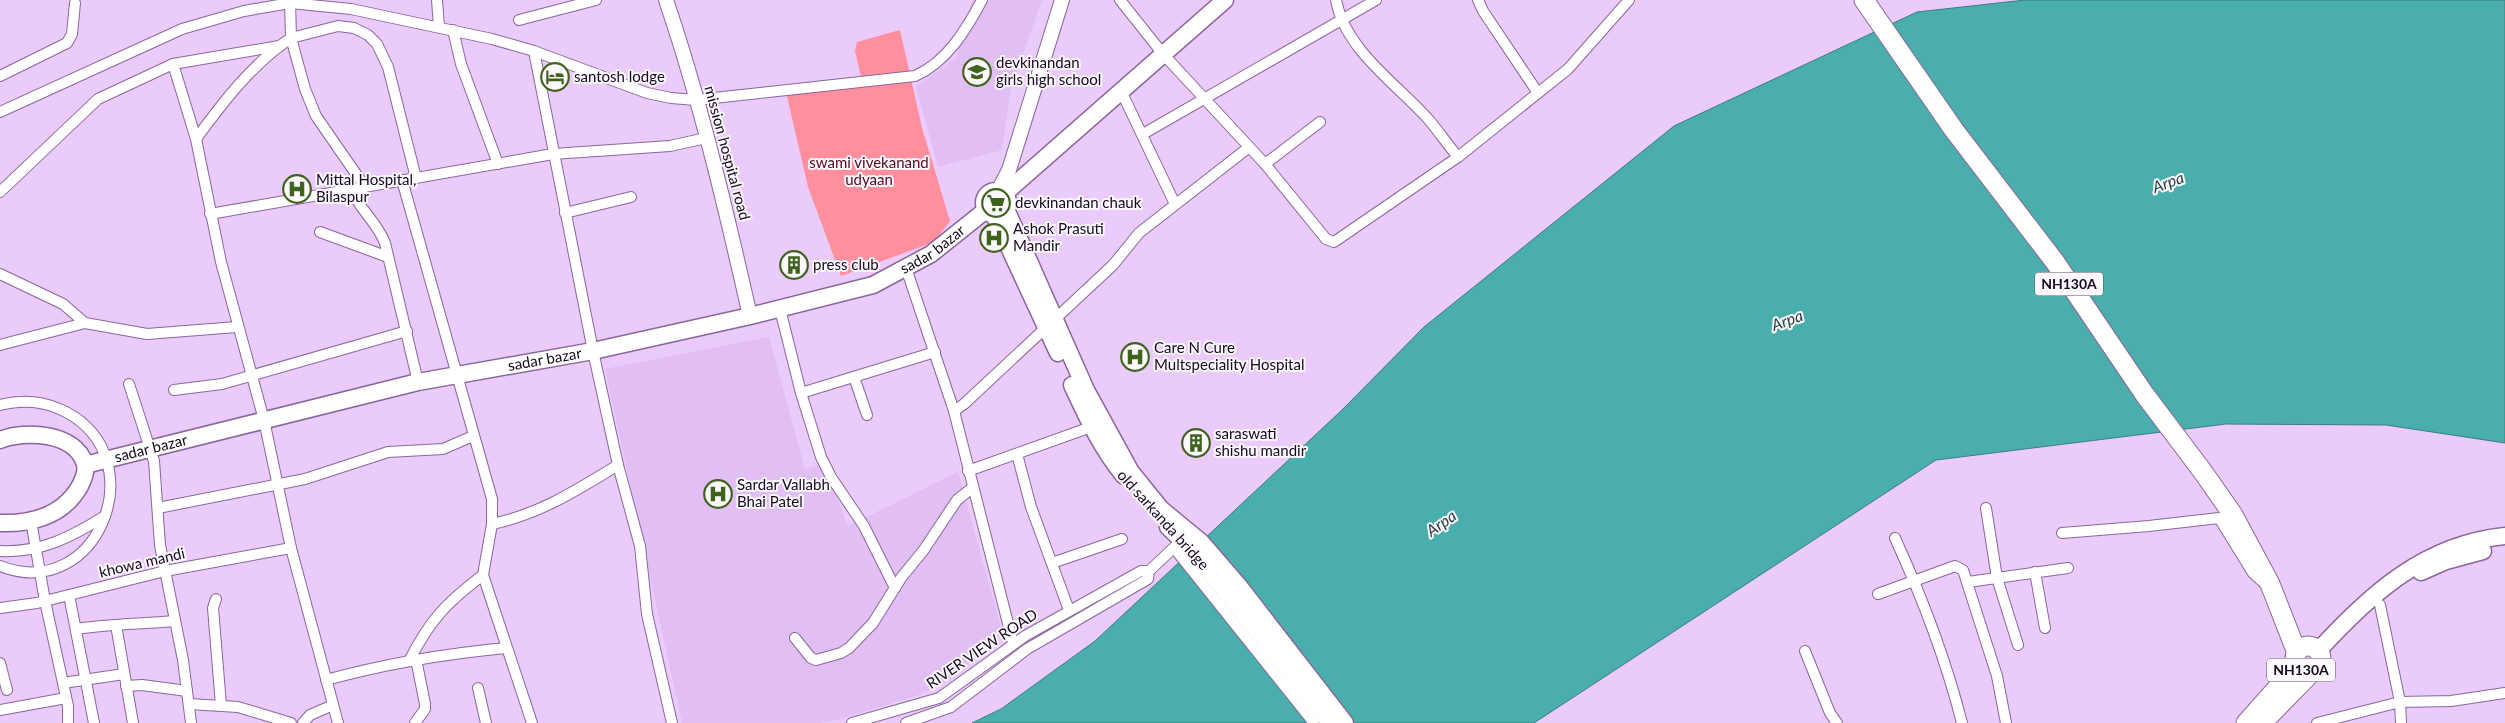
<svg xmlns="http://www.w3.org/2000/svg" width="2505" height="723" viewBox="0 0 2505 723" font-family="Lato,sans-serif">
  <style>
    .built { fill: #e1bef4 }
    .green { fill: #ff8f9d }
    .water { fill: #4aafac; stroke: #3a7d81 }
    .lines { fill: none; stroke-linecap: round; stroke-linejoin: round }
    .street-casing { stroke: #89669d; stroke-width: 12 }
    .secondary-casing { stroke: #89669d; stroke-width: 16 }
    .primary-casing { stroke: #89669d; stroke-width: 19 }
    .highway-casing { stroke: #89669d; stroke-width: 21 }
    .street { stroke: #fff; stroke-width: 10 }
    .secondary { stroke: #fff; stroke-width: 14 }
    .primary { stroke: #fff; stroke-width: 16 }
    .highway { stroke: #fff; stroke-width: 19 }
    .labels { text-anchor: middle; stroke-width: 4; stroke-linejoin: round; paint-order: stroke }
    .shield { fill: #fcf8fe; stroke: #5b5060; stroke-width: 1 }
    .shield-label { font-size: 14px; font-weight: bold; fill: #16081d }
    .poi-label { font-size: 15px; fill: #16081d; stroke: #fcf8fe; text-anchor: start }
    .street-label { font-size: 15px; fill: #16081d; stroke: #fcf8fe }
    .park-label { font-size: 15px; fill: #57071d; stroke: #fcf8fe }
    .water-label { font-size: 16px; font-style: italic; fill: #1f3e3d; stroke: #fcf8fe }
  </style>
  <rect width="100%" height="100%" fill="#eacbfc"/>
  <g class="built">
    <polygon points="972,0 1042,0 1011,87 1002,150 938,167 916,87 957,57"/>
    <polygon points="769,337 805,469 823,463 848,526 958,472 1003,635 989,640 959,674 949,680 922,694 840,719 820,723 682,723 605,369"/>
  </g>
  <polygon class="green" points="900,30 922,128 950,221 934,242 841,276 808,187 786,92 861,77 855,51 857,42"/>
  <polygon class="water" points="2025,0 2505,0 2505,443 2386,425 2226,424 1936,460 1534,723 972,723 1001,709 1095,641 1342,410 1424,327 1674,126 1917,12"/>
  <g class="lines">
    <defs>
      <g id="street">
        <polyline points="437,0 439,27"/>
        <polyline points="1120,0 1163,54 1265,164 1326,239 1334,242 1458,157 1568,69 1629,0"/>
        <path d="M1336 0C1345 50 1397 84 1429 120 1439 132 1448 145 1458 157"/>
        <polyline points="1478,0 1483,11 1538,93"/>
        <polyline points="519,20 596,0"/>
        <polyline points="453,30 461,64 498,164"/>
        <polyline points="534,51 593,351 618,465 640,546 647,614 672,723"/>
        <polyline points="173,64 196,139 221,262 264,420 291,548 338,723"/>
        <polyline points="0,76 67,43 72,34 75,3"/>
        <polyline points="1121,91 1175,204"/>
        <path d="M0 112 182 29 244 11 290 3 351 9 492 39 534 51 647 93 671 98 696 100 915 76C947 62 966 30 982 0"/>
        <polyline points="1143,134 1376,0"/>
        <path d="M196 139C223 102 253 63 291 38L290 0"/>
        <polyline points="1265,164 1320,122"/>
        <polyline points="402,180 492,499 492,524 483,575 532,723"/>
        <polyline points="365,187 316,116 305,89 291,38 338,26 354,28 368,35 377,44 388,67 416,178"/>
        <path d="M351 189C359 209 377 222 385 243L418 382"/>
        <polyline points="0,192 98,99 173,64 279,46"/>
        <polyline points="565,213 631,197"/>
        <polyline points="210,214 553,154 670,146 706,138"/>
        <polyline points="320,232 388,257"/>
        <polyline points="906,268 954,411 1013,643"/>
        <polyline points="0,274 63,304 85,323 147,334 237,327"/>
        <polyline points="780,309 801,393 821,457 831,477 864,526 895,588"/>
        <polyline points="0,345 85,323"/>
        <polyline points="854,377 867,415"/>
        <polyline points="129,384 154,461 160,545 183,660 191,723"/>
        <polyline points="174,390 222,384 407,331"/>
        <polyline points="801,393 935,352"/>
        <path d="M0 405C24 399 44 401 66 412 155 459 98 604 0 566"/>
        <polyline points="954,411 964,404 1113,265 1139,233 1248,148"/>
        <polyline points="1017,454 1031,507 1069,610"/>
        <polyline points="968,471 1091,427"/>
        <polyline points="158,508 305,479 388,452 443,449 473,436"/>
        <polyline points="1986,508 1997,578 2018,645"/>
        <polyline points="31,521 45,601 68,706 68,723"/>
        <path d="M492 524C540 514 577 490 618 465"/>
        <polyline points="2062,533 2149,526 2219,518 2253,573 2264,583"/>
        <path d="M1895 538C1922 597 1946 660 1962 723"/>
        <polyline points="1174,548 1314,723"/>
        <path d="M0 551C41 553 71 537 105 516"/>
        <polyline points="1052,563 1122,539"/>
        <polyline points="2035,572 2045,628"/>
        <polyline points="1968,582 2068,568"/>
        <polyline points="1878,594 1955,566 1963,570 1997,676 2006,723"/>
        <polyline points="69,595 94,723"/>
        <polyline points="216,599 213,608 221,705"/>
        <polyline points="2380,605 2400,702 2401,723"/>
        <polyline points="0,608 37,603 165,571 291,548"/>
        <polyline points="116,625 133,723"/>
        <path d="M76 629C109 624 142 624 175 621"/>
        <polyline points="795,638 811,658 816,660 841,653 849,648 873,623 901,578 923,551 957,500 972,488"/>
        <polyline points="1805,651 1830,713 1837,723"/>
        <path d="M409 661C430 620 446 603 483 575"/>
        <polyline points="0,663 7,690"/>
        <path d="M326 680C388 663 442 654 506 648"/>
        <polyline points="63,683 124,674"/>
        <polyline points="126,686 142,685 187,691"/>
        <polyline points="478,688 486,723"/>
        <polyline points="189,704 238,707 291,723"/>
        <polyline points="0,710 66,698"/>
        <polyline points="303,723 310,715 333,705"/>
        <polyline points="415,723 425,709 425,704 416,659"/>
        <polyline points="852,723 939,698 1025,636 1141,571 1149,571"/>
        <polyline points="906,723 951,707 1027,649 1148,579 1149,571 1182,540"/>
        <polyline points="2317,723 2400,702 2451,701 2505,693"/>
      </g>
      <g id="secondary">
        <path d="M666 0C701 103 726 210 750 316"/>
        <polyline points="998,191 1009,170 1062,0"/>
      </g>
      <g id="primary">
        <circle cx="996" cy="203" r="12"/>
        <polyline points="1004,194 1225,0"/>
        <polyline points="1006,209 1086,390 1131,472 1161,509 1201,542 1239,586 1345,723"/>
        <polyline points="994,215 1058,353"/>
        <path d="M1072 385C1087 417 1101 448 1124 476"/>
        <path d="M0 440C25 430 75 432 85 464 87 471 83 480 80 486 63 516 32 524 0 523"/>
        <path id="s1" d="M85 465 418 382 593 351 750 316 873 285 931 254 986 210"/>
        <polyline points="1168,527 1192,550 1330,723"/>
        <polyline points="2421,572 2446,561 2483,551"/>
        <path d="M2318 651C2370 594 2425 544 2505 536"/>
      </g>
      <g id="highway">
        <polyline points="1864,0 1954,130 2055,262 2145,395 2203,472 2233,515 2270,584 2297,653"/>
        <circle cx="2308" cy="659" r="13"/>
        <polyline points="2246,723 2297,666"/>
        <polyline points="2262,723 2312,672"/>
      </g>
    </defs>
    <use href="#street" class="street-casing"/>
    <use href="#secondary" class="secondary-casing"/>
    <use href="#primary" class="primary-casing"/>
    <use href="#highway" class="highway-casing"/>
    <use href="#street" class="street"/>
    <use href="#secondary" class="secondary"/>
    <use href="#primary" class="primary"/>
    <use href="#highway" class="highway"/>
  </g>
  <defs>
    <symbol id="school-ring" viewBox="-11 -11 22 22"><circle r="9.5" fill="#fcf8fe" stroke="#3e631c" stroke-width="1.5"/><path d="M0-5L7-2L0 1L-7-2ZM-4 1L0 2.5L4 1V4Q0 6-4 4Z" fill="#3e631c"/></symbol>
    <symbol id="hotel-ring" viewBox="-11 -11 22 22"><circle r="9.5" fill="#fcf8fe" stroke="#3e631c" stroke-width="1.5"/><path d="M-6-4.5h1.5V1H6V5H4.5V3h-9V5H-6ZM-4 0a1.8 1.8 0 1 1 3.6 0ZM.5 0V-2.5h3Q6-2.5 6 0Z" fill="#3e631c"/></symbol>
    <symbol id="hospital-ring" viewBox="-11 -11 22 22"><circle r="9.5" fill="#fcf8fe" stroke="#3e631c" stroke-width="1.5"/><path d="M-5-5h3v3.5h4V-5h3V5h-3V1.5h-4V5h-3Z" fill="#3e631c"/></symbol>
    <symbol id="supermarket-ring" viewBox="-11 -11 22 22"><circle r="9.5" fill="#fcf8fe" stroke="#3e631c" stroke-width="1.5"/><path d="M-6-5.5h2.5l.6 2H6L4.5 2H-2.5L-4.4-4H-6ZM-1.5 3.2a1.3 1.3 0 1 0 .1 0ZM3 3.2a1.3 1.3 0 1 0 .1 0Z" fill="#3e631c"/></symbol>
    <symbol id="building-ring" viewBox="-11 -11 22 22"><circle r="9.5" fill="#fcf8fe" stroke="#3e631c" stroke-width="1.5"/><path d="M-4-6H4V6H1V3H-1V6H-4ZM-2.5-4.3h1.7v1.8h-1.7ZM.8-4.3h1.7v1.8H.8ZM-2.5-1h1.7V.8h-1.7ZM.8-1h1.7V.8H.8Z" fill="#3e631c"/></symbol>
  </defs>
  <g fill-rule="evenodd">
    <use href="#school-ring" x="961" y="56" width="32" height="32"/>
    <use href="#hotel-ring" x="539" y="61" width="32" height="32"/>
    <use href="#hospital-ring" x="281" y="173" width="32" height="32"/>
    <use href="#supermarket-ring" x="980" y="187" width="32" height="32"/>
    <use href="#hospital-ring" x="978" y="222" width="32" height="32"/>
    <use href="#building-ring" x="778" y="249" width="32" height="32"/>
    <use href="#hospital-ring" x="1119" y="341" width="32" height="32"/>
    <use href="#building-ring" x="1180" y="427" width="32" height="32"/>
    <use href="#hospital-ring" x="702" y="478" width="32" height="32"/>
  </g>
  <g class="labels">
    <g class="shield">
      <rect x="2035" y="272.5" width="68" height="23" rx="4"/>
      <rect x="2267" y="658.5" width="68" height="23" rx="4"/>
    </g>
    <g class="shield-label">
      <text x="2069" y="289">NH130A</text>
      <text x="2301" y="675">NH130A</text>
    </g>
    <g class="poi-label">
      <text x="996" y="68">devkinandan<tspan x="996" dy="17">girls high school</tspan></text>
      <text x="574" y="82">santosh lodge</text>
      <text x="316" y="185">Mittal Hospital,<tspan x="316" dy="17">Bilaspur</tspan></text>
      <text x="1015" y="208">devkinandan chauk</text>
      <text x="1013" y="234">Ashok Prasuti<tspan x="1013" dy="17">Mandir</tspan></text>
      <text x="813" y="270">press club</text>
      <text x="1154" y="353">Care N Cure<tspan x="1154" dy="17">Multspeciality Hospital</tspan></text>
      <text x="1215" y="439">saraswati<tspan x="1215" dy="17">shishu mandir</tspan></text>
      <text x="737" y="490">Sardar Vallabh<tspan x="737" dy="17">Bhai Patel</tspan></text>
    </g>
    <g class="street-label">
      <text transform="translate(727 153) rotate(75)" y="5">mission hospital road</text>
      <text dy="5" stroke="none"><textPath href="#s1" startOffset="878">sadar bazar</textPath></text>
      <text dy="5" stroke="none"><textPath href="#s1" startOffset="472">sadar bazar</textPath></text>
      <text dy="5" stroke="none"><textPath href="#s1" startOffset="68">sadar bazar</textPath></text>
      <text transform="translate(1163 520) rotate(48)" y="5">old sarkanda bridge</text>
      <text transform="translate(142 563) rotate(-13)" y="5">khowa mandi</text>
      <text transform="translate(982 649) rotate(-34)" y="5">RIVER VIEW ROAD</text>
    </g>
    <g class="park-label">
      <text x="869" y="168">swami vivekanand<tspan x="869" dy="17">udyaan</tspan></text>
    </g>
    <g class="water-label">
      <text transform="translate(2168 182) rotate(-20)" y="6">Arpa</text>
      <text transform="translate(1787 320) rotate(-20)" y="6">Arpa</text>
      <text transform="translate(1441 523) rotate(-35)" y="6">Arpa</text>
    </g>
  </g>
</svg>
